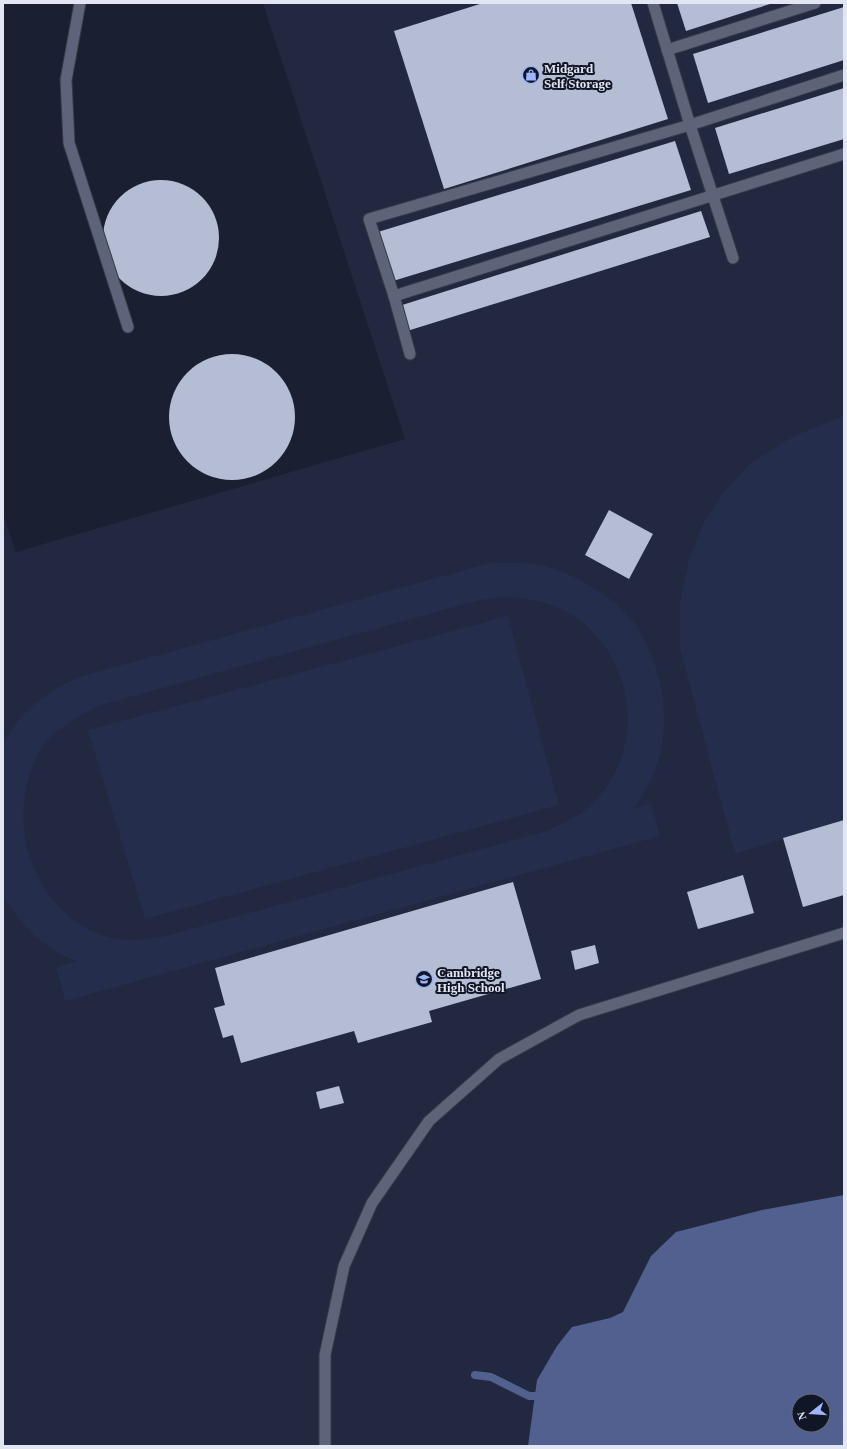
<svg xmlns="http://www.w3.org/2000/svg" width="847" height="1449" viewBox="0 0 847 1449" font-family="'Times New Roman',serif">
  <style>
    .built { fill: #22283f; fill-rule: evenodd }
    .green { fill: #252d4c; fill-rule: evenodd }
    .water { fill: #52608f; fill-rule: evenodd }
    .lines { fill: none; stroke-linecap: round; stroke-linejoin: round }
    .stream { stroke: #52608f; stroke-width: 8 }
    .building { fill: #b5bdd5 }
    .service-casing { stroke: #363a48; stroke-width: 13 }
    .service { stroke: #5d6479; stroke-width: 11 }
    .labels { text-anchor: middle; stroke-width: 4; stroke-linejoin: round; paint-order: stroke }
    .poi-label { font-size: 13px; font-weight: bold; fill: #e2e6f2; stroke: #111627; text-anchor: start }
  </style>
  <rect width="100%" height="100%" fill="#1a1f31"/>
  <path class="built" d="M263 3H844V1446H3V514L16 552 405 439ZM799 1401H823V1425H799Z"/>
  <g class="green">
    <polygon points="844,416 844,820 735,854 680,648 680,603 689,560 704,522 724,492 751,463 794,436"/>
    <path d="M490 563C509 563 529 561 548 567 577 575 621 601 637 627 664 669 673 725 654 773 649 785 642 796 635 808L651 803 660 836 65 1001 56 967 76 961 58 953 37 938 22 923 3 896V743L20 718 35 704 53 690 79 677ZM503 597C518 598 533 599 548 604 630 631 655 742 593 803 580 816 563 823 547 831L162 937C145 939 127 942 111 938 29 915 0 812 44 744 60 726 80 715 101 705L480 600Z"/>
    <polygon points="508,616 559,805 145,919 88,730"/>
  </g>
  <path class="water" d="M844 1195V1446H528L537 1380 557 1346 572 1327 610 1318 623 1312 651 1256 676 1232 762 1210ZM799 1401H823V1425H799Z"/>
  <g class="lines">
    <polyline class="stream" points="475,1375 491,1377 529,1396 535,1396"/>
  </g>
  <g class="building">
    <polygon points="483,3 631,3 668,119 444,189 394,31"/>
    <polygon points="677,3 773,3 686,31"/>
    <polygon points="844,7 844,60 708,103 693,54"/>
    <polygon points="844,88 844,139 729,174 715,128"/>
    <polygon points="675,141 691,190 393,281 378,232"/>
    <circle cx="161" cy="238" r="58"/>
    <polygon points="701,211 710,237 407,331 399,306"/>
    <circle cx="232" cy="417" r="63"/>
    <polygon points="609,510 653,534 629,579 585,555"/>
    <polygon points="844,820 844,895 803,907 783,838"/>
    <polygon points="743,875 754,913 698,929 687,892"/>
    <polygon points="513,882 541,979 429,1011 432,1022 358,1043 354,1031 241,1063 233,1035 223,1038 214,1008 225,1005 215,968"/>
    <polygon points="595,945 599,963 575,970 571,951"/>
    <polygon points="339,1086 344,1103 320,1109 316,1092"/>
  </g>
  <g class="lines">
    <defs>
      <g id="service">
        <polyline points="80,3 66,80 69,143 128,327"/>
        <polyline points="653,3 690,125 733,258"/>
        <polyline points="667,50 815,3"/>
        <polyline points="394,296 369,219 690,125 844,75"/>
        <polyline points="410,354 394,296 844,154"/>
        <polyline points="325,1446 325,1355 344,1266 372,1203 429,1121 499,1059 579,1015 844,933"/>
      </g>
    </defs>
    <use href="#service" class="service-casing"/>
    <use href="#service" class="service"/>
  </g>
  <defs>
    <symbol id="shop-ring" viewBox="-11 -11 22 22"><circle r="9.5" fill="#111627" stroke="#9eb4fd" stroke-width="1.5"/><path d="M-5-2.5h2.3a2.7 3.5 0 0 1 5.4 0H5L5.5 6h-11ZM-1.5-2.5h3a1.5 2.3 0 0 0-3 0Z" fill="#9eb4fd"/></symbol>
    <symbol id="school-ring" viewBox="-11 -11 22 22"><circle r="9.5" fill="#111627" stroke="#9eb4fd" stroke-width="1.5"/><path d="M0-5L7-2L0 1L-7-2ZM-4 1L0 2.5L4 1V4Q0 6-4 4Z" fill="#9eb4fd"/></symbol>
  </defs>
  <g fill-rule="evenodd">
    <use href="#shop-ring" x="521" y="65" width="20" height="20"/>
    <use href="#school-ring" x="414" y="969" width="20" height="20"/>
  </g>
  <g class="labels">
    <g class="poi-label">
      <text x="544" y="73">Midgard<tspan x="544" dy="15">Self Storage</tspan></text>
      <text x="437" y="977">Cambridge<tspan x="437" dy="15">High School</tspan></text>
    </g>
  </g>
  <rect width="847" height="1449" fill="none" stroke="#e2e6f2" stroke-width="8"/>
  <g transform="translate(811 1413) rotate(253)"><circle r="19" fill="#111627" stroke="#656978"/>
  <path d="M0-3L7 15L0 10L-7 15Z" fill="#9eb4fd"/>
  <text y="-6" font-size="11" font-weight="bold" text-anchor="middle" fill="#e2e6f2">N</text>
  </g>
</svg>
